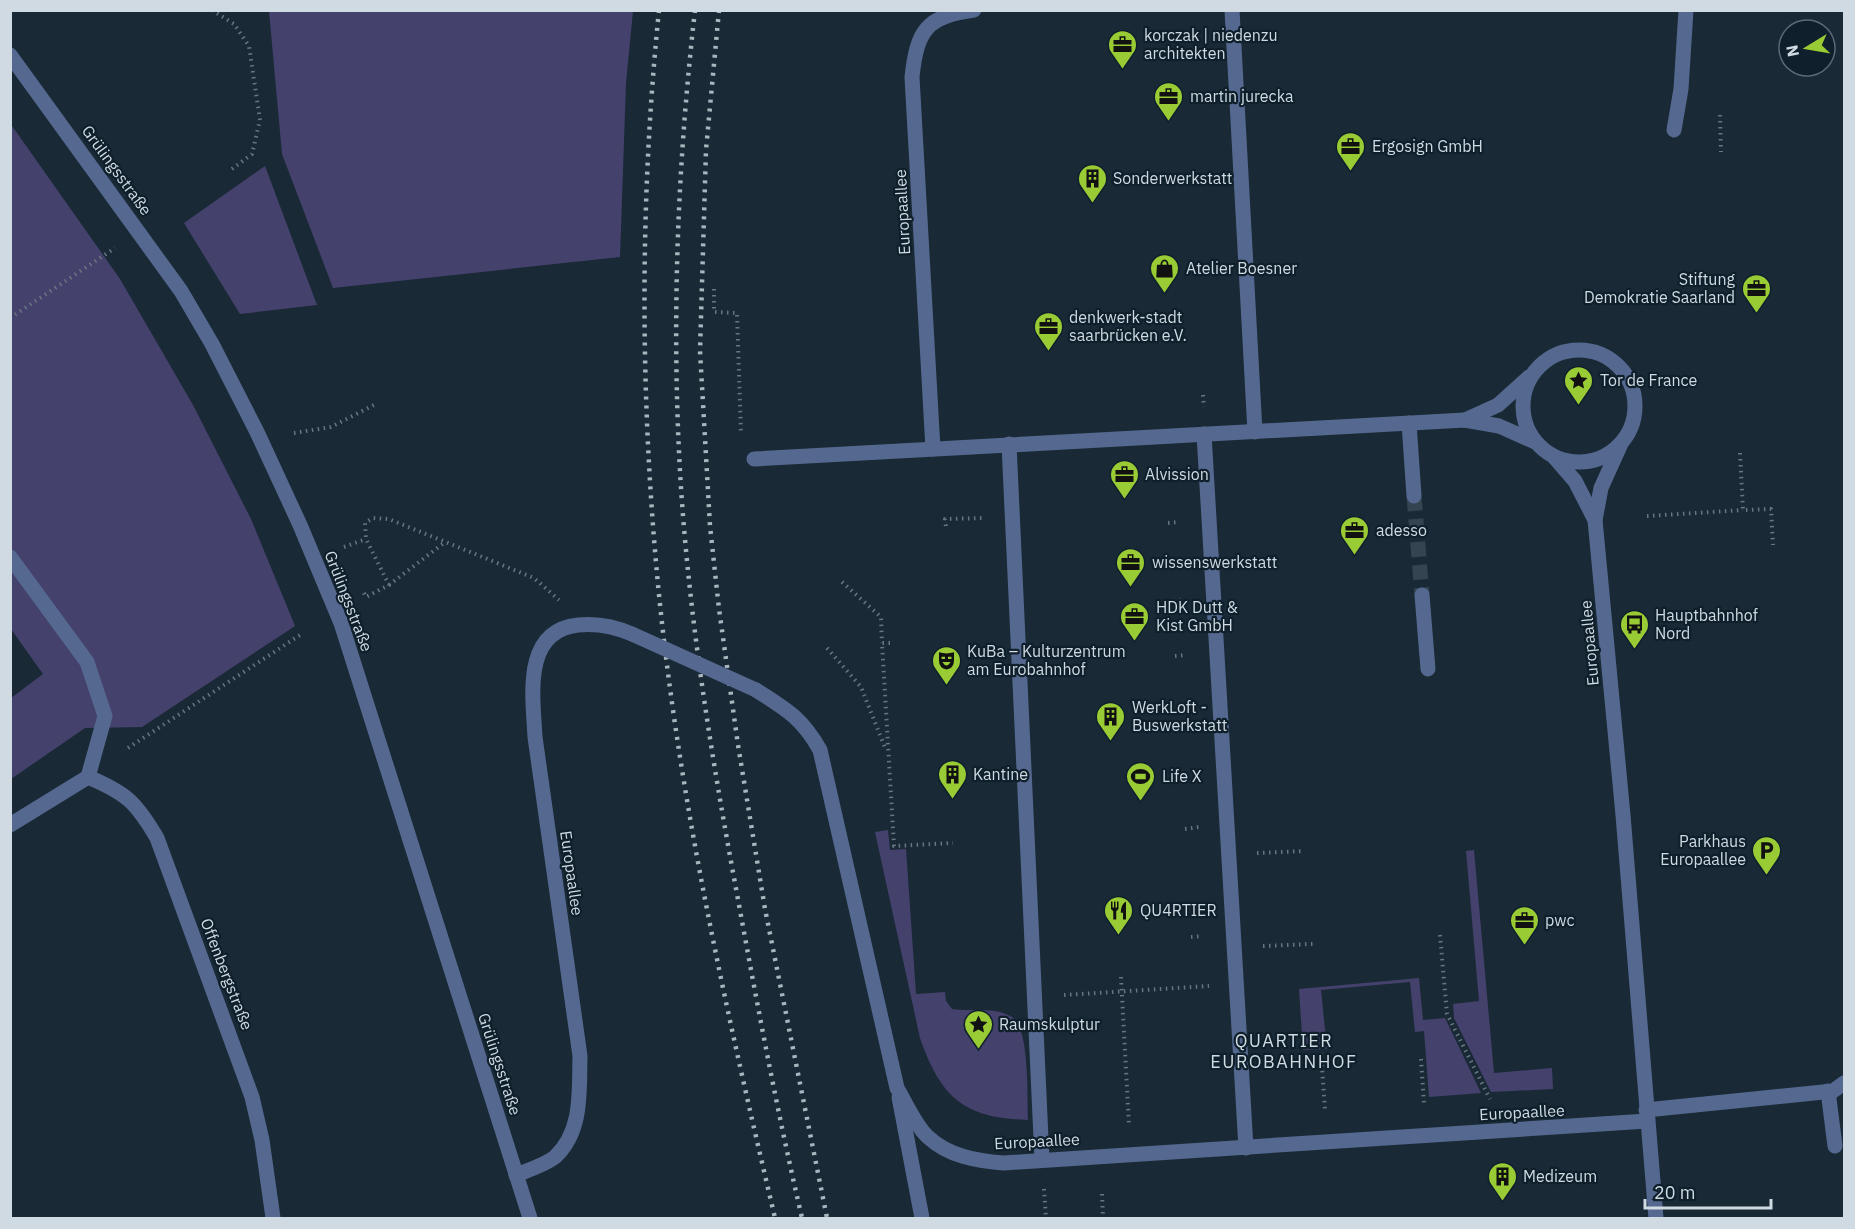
<svg xmlns="http://www.w3.org/2000/svg" width="1855" height="1229" viewBox="0 0 1855 1229" font-family="'IBM Plex Sans',sans-serif">
  <style>
    .green { fill: #45416d }
    .lines { fill: none; stroke-linecap: round; stroke-linejoin: round }
    .minor-tunnel { stroke: #344450; stroke-width: 15; stroke-dasharray: 15 8; stroke-linecap: butt }
    .path { stroke: #687681; stroke-width: 4; stroke-dasharray: 1.5 4.5; stroke-linecap: butt }
    .minor { stroke: #556990; stroke-width: 15 }
    .rail { stroke: #a9b6be; stroke-width: 4.5; stroke-dasharray: 3 6; stroke-linecap: butt }
    .minor-bridge { stroke: #556990; stroke-width: 15 }
    .labels { text-anchor: middle; stroke-width: 4.5; stroke-linejoin: round; paint-order: stroke }
    .poi-label { font-size: 16px; fill: #cfdae2; stroke: #0f202c; text-anchor: start }
    .street-label { font-size: 16px; fill: #cfdae2; stroke: #0f202c }
    .neighbourhood-label { font-size: 18px; letter-spacing: 1.5px; fill: #cfdae2; stroke: #0f202c }
  </style>
  <rect width="100%" height="100%" fill="#192a36"/>
  <g class="green">
    <polygon points="269,11 633,11 626,83 620,257 333,288 282,154"/>
    <polygon points="10,123 120,279 193,405 251,519 295,626 142,727 85,728 11,779 11,698 43,674 11,629"/>
    <polygon points="265,166 317,305 240,314 184,223"/>
    <path d="M888 830 890 850 906 849 916 994 945 992 946 1001 952 1009C970 1012 995 1006 1012 1017 1030 1028 1027 1099 1028 1120 964 1118 941 1098 920 1038L875 832Z"/>
    <polygon points="1474,850 1494,1073 1552,1068 1553,1089 1491,1092 1454,1018 1453,1004 1479,1001 1466,851"/>
    <polygon points="1419,978 1423,1020 1445,1018 1481,1093 1429,1097 1424,1031 1415,1032 1410,982 1321,990 1327,1049 1303,1050 1299,989"/>
  </g>
  <g class="lines">
    <polyline class="minor-tunnel" points="1414,496 1422,595"/>
    <g class="path">
      <polyline points="212,10 234,24 249,46 260,120 252,154 232,169"/>
      <polyline points="1720,115 1721,152"/>
      <polyline points="714,289 714,312 737,313 741,434"/>
      <polyline points="10,318 115,248"/>
      <polyline points="1203,395 1204,407"/>
      <polyline points="294,433 331,427 374,405"/>
      <polyline points="1740,453 1743,510 1771,509 1773,545"/>
      <polyline points="1647,516 1743,510"/>
      <polyline points="1168,523 1179,522"/>
      <polyline points="946,526 945,519 985,518"/>
      <polyline points="344,547 366,539"/>
      <polyline points="842,582 881,617 882,643"/>
      <polyline points="389,585 444,543"/>
      <polyline points="364,593 366,597 389,585 366,539 365,523 373,518 389,519 534,578 559,600"/>
      <polyline points="1173,601 1183,600"/>
      <polyline points="890,643 882,643 894,846 953,843"/>
      <polyline points="827,648 861,687 886,750"/>
      <polyline points="1175,656 1187,655"/>
      <polyline points="128,748 300,635"/>
      <polyline points="1185,829 1199,827"/>
      <polyline points="1257,853 1304,851"/>
      <polyline points="1440,935 1447,1014 1490,1099"/>
      <polyline points="1191,937 1203,936"/>
      <polyline points="1263,946 1313,944"/>
      <polyline points="1121,977 1129,1125"/>
      <polyline points="1064,995 1209,986"/>
      <polyline points="1321,1053 1325,1110"/>
      <polyline points="1421,1059 1424,1104"/>
      <polyline points="1044,1189 1046,1218"/>
      <polyline points="1102,1194 1103,1218"/>
    </g>
    <g class="minor">
      <polyline points="1232,10 1255,432"/>
      <polyline points="10,55 181,291 212,344 257,432 300,525 341,623 530,1218"/>
      <polyline points="1674,130 1681,89 1686,10"/>
      <circle cx="1579" cy="406" r="56"/>
      <polyline points="1465,420 1498,405 1529,377"/>
      <polyline points="1409,423 1414,496"/>
      <polyline points="1204,434 1246,1148"/>
      <polyline points="1009,444 1042,1160"/>
      <polyline points="1620,446 1601,488 1595,520 1623,815 1656,1218"/>
      <path d="M933 449 912 77C917 31 926 16 974 10"/>
      <polyline points="1555,458 1575,481 1595,520"/>
      <polyline points="754,459 1465,420 1499,426 1535,442"/>
      <polyline points="10,557 87,662 105,716 88,777"/>
      <polyline points="1422,595 1428,669"/>
      <path d="M756 690C786 709 802 718 820 750L897 1088C906 1103 915 1125 928 1137 948 1156 977 1161 1003 1163L1647 1121"/>
      <path d="M88 777C126 793 136 802 157 838L252 1097 262 1140 273 1218"/>
      <polyline points="10,825 88,777"/>
      <polyline points="1828,1091 1835,1146"/>
      <polyline points="899,1097 922,1218"/>
      <polyline points="1646,1110 1833,1091 1844,1083"/>
      <path d="M516 1175C528 1170 545 1165 555 1157 583 1131 579 1091 580 1056L535 737C533 697 522 631 578 625 596 623 616 627 632 634"/>
    </g>
    <g class="rail">
      <path d="M659 10C640 197 640 387 657 574 677 791 725 1006 775 1218"/>
      <path d="M695 10C677 169 671 329 681 488 690 624 712 760 737 894 757 1003 777 1111 802 1218"/>
      <polyline points="719,10 706,150 700,351 710,526 719,609 738,745 765,909 827,1218"/>
    </g>
    <polyline class="minor-bridge" points="632,634 756,690"/>
  </g>
  <defs>
    <symbol id="office-pin" viewBox="-11 -11 22 30"><path d="M0 17L-7.5 6A9.5 9.5 0 1 1 7.5 6Z" fill="#99cb35" stroke="#0f202c"/><path d="M-6-3h4V-5.5h4V-3h4V5H-6ZM-1-4.5V-3h2v-1.5ZM-6 0V1H6V0Z" fill="#111"/></symbol>
    <symbol id="building-pin" viewBox="-11 -11 22 30"><path d="M0 17L-7.5 6A9.5 9.5 0 1 1 7.5 6Z" fill="#99cb35" stroke="#0f202c"/><path d="M-4-6H4V6H1V3H-1V6H-4ZM-2.5-4.3h1.7v1.8h-1.7ZM.8-4.3h1.7v1.8H.8ZM-2.5-1h1.7V.8h-1.7ZM.8-1h1.7V.8H.8Z" fill="#111"/></symbol>
    <symbol id="shop-pin" viewBox="-11 -11 22 30"><path d="M0 17L-7.5 6A9.5 9.5 0 1 1 7.5 6Z" fill="#99cb35" stroke="#0f202c"/><path d="M-5-2.5h2.3a2.7 3.5 0 0 1 5.4 0H5L5.5 6h-11ZM-1.5-2.5h3a1.5 2.3 0 0 0-3 0Z" fill="#111"/></symbol>
    <symbol id="sight-pin" viewBox="-11 -11 22 30"><path d="M0 17L-7.5 6A9.5 9.5 0 1 1 7.5 6Z" fill="#99cb35" stroke="#0f202c"/><path d="M0-6L1.8-2.2L6-1.7L2.9 1.2L3.7 5.4L0 3.3L-3.7 5.4L-2.9 1.2L-6-1.7L-1.8-2.2Z" fill="#111"/></symbol>
    <symbol id="bus-pin" viewBox="-11 -11 22 30"><path d="M0 17L-7.5 6A9.5 9.5 0 1 1 7.5 6Z" fill="#99cb35" stroke="#0f202c"/><path d="M-5-6H5V4H4V6H2V4H-2V6H-4V4H-5ZM-3.5-4V0h7V-4ZM-3.5 1.2v1.5H-2V1.2ZM2 1.2v1.5H3.5V1.2Z" fill="#111"/></symbol>
    <symbol id="theatre-pin" viewBox="-11 -11 22 30"><path d="M0 17L-7.5 6A9.5 9.5 0 1 1 7.5 6Z" fill="#99cb35" stroke="#0f202c"/><path d="M-5-5.5Q0-4 5-5.5V0Q5 5 0 6Q-5 5-5 0ZM-3.3-2.5H-1v1.5H-3.3ZM1-2.5H3.3v1.5H1ZM-2.8 1Q0 5.5 2.8 1Z" fill="#111"/></symbol>
    <symbol id="stadium-pin" viewBox="-11 -11 22 30"><path d="M0 17L-7.5 6A9.5 9.5 0 1 1 7.5 6Z" fill="#99cb35" stroke="#0f202c"/><path d="M0-5a6.5 5 0 1 0 0 10a6.5 5 0 1 0 0-10ZM-3.5-1.8h7v3.6h-7Z" fill="#111"/></symbol>
    <symbol id="parking-pin" viewBox="-11 -11 22 30"><path d="M0 17L-7.5 6A9.5 9.5 0 1 1 7.5 6Z" fill="#99cb35" stroke="#0f202c"/><path d="M-3.5-5.5H1a3.5 3.5 0 0 1 0 7H-1V5.5H-3.5ZM-1-3.4V-.6H.8a1.4 1.4 0 0 0 0-2.8Z" fill="#111"/></symbol>
    <symbol id="restaurant-pin" viewBox="-11 -11 22 30"><path d="M0 17L-7.5 6A9.5 9.5 0 1 1 7.5 6Z" fill="#99cb35" stroke="#0f202c"/><path d="M-5-6h1v4h1v-4h1v4h1v-4h1v5L-1.5 .5V6h-2V.5L-5-1ZM5-6V6H3V1.5H1.5Q1.5-4 5-6Z" fill="#111"/></symbol>
  </defs>
  <g fill-rule="evenodd">
    <use href="#office-pin" x="1106" y="28" width="33" height="45"/>
    <use href="#office-pin" x="1152" y="80" width="33" height="45"/>
    <use href="#office-pin" x="1334" y="130" width="33" height="45"/>
    <use href="#building-pin" x="1076" y="162" width="33" height="45"/>
    <use href="#shop-pin" x="1148" y="252" width="33" height="45"/>
    <use href="#office-pin" x="1740" y="272" width="33" height="45"/>
    <use href="#office-pin" x="1032" y="310" width="33" height="45"/>
    <use href="#sight-pin" x="1562" y="364" width="33" height="45"/>
    <use href="#office-pin" x="1108" y="458" width="33" height="45"/>
    <use href="#office-pin" x="1338" y="514" width="33" height="45"/>
    <use href="#office-pin" x="1114" y="546" width="33" height="45"/>
    <use href="#office-pin" x="1118" y="600" width="33" height="45"/>
    <use href="#bus-pin" x="1618" y="608" width="33" height="45"/>
    <use href="#theatre-pin" x="930" y="644" width="33" height="45"/>
    <use href="#building-pin" x="1094" y="700" width="33" height="45"/>
    <use href="#building-pin" x="936" y="758" width="33" height="45"/>
    <use href="#stadium-pin" x="1124" y="760" width="33" height="45"/>
    <use href="#parking-pin" x="1750" y="834" width="33" height="45"/>
    <use href="#restaurant-pin" x="1102" y="894" width="33" height="45"/>
    <use href="#office-pin" x="1508" y="904" width="33" height="45"/>
    <use href="#sight-pin" x="962" y="1008" width="33" height="45"/>
    <use href="#building-pin" x="1486" y="1160" width="33" height="45"/>
  </g>
  <g class="labels">
    <g class="poi-label">
      <text x="1144" y="41">korczak | niedenzu<tspan x="1144" dy="18">architekten</tspan></text>
      <text x="1190" y="102">martin jurecka</text>
      <text x="1372" y="152">Ergosign GmbH</text>
      <text x="1113" y="184">Sonderwerkstatt</text>
      <text x="1186" y="274">Atelier Boesner</text>
      <text x="1735" y="285" text-anchor="end">Stiftung<tspan x="1735" dy="18">Demokratie Saarland</tspan></text>
      <text x="1069" y="323">denkwerk-stadt<tspan x="1069" dy="18">saarbrücken e.V.</tspan></text>
      <text x="1600" y="386">Tor de France</text>
      <text x="1145" y="480">Alvission</text>
      <text x="1376" y="536">adesso</text>
      <text x="1152" y="568">wissenswerkstatt</text>
      <text x="1156" y="613">HDK Dutt &amp;<tspan x="1156" dy="18">Kist GmbH</tspan></text>
      <text x="1655" y="621">Hauptbahnhof<tspan x="1655" dy="18">Nord</tspan></text>
      <text x="967" y="657">KuBa – Kulturzentrum<tspan x="967" dy="18">am Eurobahnhof</tspan></text>
      <text x="1132" y="713">WerkLoft -<tspan x="1132" dy="18">Buswerkstatt</tspan></text>
      <text x="973" y="780">Kantine</text>
      <text x="1162" y="782">Life X</text>
      <text x="1746" y="847" text-anchor="end">Parkhaus<tspan x="1746" dy="18">Europaallee</tspan></text>
      <text x="1140" y="916">QU4RTIER</text>
      <text x="1545" y="926">pwc</text>
      <text x="999" y="1030">Raumskulptur</text>
      <text x="1523" y="1182">Medizeum</text>
    </g>
    <g class="street-label">
      <text transform="translate(117 170) rotate(54)" y="6">Grülingsstraße</text>
      <text transform="translate(902 212) rotate(-93)" y="6">Europaallee</text>
      <text transform="translate(349 601) rotate(69)" y="6">Grülingsstraße</text>
      <text transform="translate(1589 643) rotate(-95)" y="6">Europaallee</text>
      <text transform="translate(572 873) rotate(82)" y="6">Europaallee</text>
      <text transform="translate(227 974) rotate(69)" y="6">Offenbergstraße</text>
      <text transform="translate(500 1064) rotate(72)" y="6">Grülingsstraße</text>
      <text transform="translate(1522 1112) rotate(-3)" y="6">Europaallee</text>
      <text transform="translate(1037 1141) rotate(-3)" y="6">Europaallee</text>
    </g>
    <g class="neighbourhood-label">
      <text x="1284" y="1047">QUARTIER<tspan x="1284" dy="21">EUROBAHNHOF</tspan></text>
    </g>
  </g>
  <rect width="1855" height="1229" fill="none" stroke="#cfdae2" stroke-width="24"/>
  <g transform="translate(1807 48) rotate(259)"><circle r="28" fill="#0f202c" stroke="#5c6a75" stroke-width="1.5"/>
  <path d="M0-4.5L10 22L0 15L-10 22Z" fill="#99cb35"/>
  <text y="-9" font-size="16" font-weight="bold" text-anchor="middle" fill="#cfdae2">N</text>
  </g>
  <path d="M1645 1199v9h126v-9" fill="none" stroke="#cfdae2" stroke-width="3"/>
  <text x="1654" y="1199" font-size="18" fill="#cfdae2" stroke="#0f202c" stroke-width="4.5" paint-order="stroke">20 m</text>
</svg>
